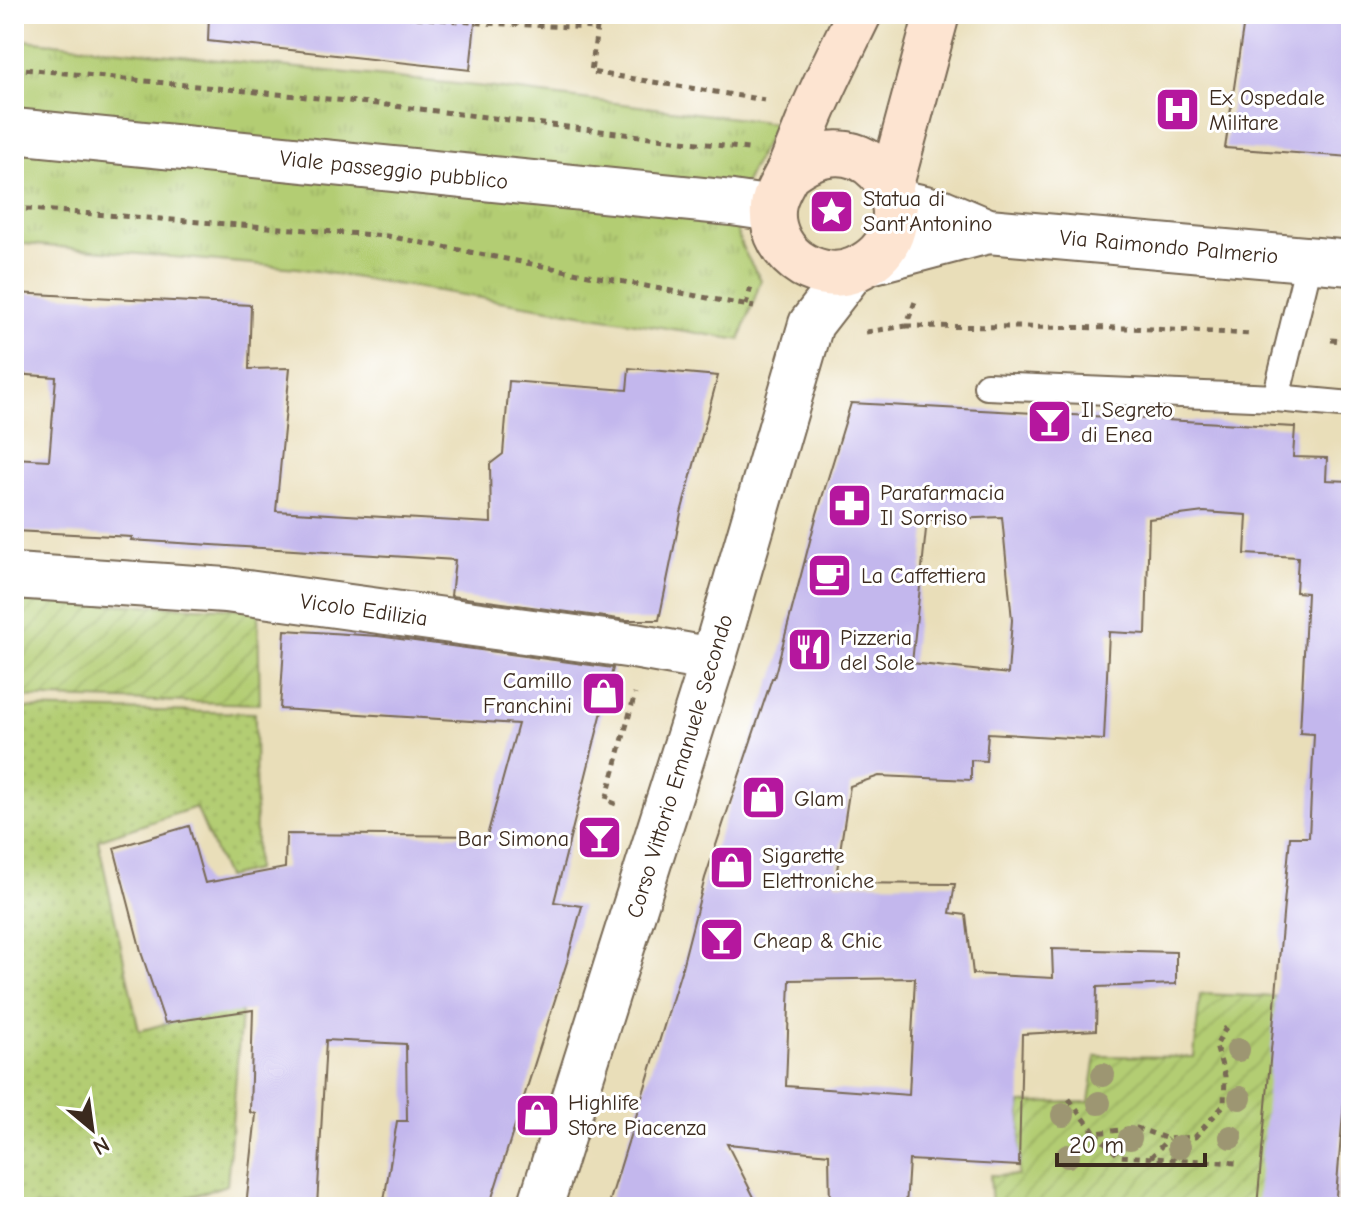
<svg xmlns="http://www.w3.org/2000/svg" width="1365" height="1221" viewBox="0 0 1365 1221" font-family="'Comic Neue',sans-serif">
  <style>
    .grass { fill: url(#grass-dots); stroke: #777c48; stroke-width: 2 }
    .park { fill: url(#park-tufts); stroke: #777c48; stroke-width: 2 }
    .garden { fill: url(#garden-furrows); stroke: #777c48; stroke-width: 2 }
    .building { fill: #c3b7ed; fill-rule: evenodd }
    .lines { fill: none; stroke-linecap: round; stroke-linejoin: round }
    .lane-casing { stroke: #786954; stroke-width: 30 }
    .street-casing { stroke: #786954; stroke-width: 48 }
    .secondary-casing { stroke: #786954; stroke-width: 48 }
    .path { stroke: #786954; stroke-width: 5; stroke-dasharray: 6 6; stroke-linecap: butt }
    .lane { stroke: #fff; stroke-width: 26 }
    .street { stroke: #fff; stroke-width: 44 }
    .secondary { stroke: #fde4d1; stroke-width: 44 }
    .tree { fill: #9d9672 }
    .labels { text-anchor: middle; stroke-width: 6; stroke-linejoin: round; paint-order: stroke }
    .poi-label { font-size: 22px; fill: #3b2a1e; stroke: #fff; text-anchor: start }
    .street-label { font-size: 22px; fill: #3b2a1e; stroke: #fff }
  </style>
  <defs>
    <pattern id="grass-dots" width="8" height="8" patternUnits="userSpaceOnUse" patternTransform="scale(2)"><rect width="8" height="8" fill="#b3cd73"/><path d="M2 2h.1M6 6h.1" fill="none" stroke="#9bb063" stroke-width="1.8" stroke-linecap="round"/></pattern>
    <pattern id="park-tufts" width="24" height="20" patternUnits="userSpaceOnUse" patternTransform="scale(2)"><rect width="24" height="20" fill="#b3cd73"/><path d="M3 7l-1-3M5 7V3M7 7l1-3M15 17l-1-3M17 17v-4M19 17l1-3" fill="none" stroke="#9bb063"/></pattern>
    <pattern id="garden-furrows" width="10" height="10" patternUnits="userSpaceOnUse" patternTransform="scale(2)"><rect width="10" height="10" fill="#b3cd73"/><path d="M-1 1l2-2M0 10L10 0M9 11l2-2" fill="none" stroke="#9bb063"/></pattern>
  </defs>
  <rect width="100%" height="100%" fill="#fff"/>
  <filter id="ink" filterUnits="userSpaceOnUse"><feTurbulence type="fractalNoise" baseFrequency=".0125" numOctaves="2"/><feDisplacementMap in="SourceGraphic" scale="16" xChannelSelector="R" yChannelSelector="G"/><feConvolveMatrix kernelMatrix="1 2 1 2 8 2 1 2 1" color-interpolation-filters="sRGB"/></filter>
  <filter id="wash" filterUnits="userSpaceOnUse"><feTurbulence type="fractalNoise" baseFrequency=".006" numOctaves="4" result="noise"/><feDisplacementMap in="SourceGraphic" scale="32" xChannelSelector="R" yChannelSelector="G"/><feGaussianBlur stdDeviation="1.8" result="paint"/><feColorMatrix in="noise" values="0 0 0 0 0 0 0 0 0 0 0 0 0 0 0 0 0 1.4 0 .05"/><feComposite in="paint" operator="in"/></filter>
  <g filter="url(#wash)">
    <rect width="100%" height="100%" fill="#e9deb9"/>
    <polygon class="grass" points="14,708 255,713 256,870 226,877 196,807 98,840 139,1031 242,1002 227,1185 156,1207 14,1207"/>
    <path class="park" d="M14 39 495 88 775 123C760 161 726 197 740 241 744 254 754 268 761 280L740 340 297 268 14 243Z"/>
    <g class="garden">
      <polygon points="14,601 258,609 260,704 14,697"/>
      <polygon points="1200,994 1280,997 1267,1207 992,1207 990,1175 1018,1176 1021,1103 1089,1102 1096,1056 1194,1057"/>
    </g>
    <g id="blocks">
      <g class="building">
        <polygon points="209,14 476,14 470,70 208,41"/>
        <polygon points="1245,14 1351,14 1351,157 1225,148"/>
        <polygon points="14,293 251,305 249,369 290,368 276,511 491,523 490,464 503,454 509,381 627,390 629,368 718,376 681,513 659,620 626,620 451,596 455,560 131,540 132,537 14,531 14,458 49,460 56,377 14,374"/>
        <path d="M851 403 1295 427 1293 457 1327 458 1326 480 1351 481V1019L1335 1207H1257L1290 837H1309L1314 734 1300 733 1307 593 1296 592 1298 557 1245 554 1247 515 1204 512 1149 519 1146 634 1109 632 1104 740 988 733 986 761 971 760V780L879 776 850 786 835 883 955 884 950 913 966 915 973 974 1053 978 1052 949 1176 952V984L1097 987 1096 1030 1022 1034 1019 1166 909 1160 906 1207H830L829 1154 727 1144 759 1207H608L681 971 705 878 772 678H774L817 514ZM1002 517 1012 620 1008 674 912 663 927 520ZM915 978 909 1095 786 1086 790 980Z"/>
        <polygon points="285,630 378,636 613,668 554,902 582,906 567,962 489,1207 383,1207 397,1121 407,1121 406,1044 326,1040 317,1207 246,1207 256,1114 250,1112 253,1010 165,1023 142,955 114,848 189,826 205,883 285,868 286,834 487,836 518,724 280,709"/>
      </g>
    </g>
  </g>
  <g filter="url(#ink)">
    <use href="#blocks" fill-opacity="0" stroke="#786954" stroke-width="2"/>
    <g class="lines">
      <defs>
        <g id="lane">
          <polyline points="1310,258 1276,398 1351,405"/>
          <polyline points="987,386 1276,398"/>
        </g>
        <g id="street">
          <polyline points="14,131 732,203 773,209"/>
          <polyline points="893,201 943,212 988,231 1351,263"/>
          <polyline points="870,262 988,231"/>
          <polyline points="14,576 226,590 634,646 713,660"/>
          <polyline points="540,1207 713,660 811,324 852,271"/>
        </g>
        <g id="secondary">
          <path d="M788 173C874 105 940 231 856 269 839 277 819 274 803 265 784 254 771 232 773 209 774 194 783 183 789 170 797 152 804 132 812 113 826 80 843 47 859 14"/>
          <polyline points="890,188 937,14"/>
        </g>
      </defs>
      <use href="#lane" class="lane-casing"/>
      <use href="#street" class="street-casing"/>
      <use href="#secondary" class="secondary-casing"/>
      <g class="path">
        <polyline points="381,14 482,23 597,28 591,72 765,100"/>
        <polyline points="14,68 378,104 748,149"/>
        <polyline points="14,208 387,236 754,307"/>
        <polyline points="746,305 752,283"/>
        <polyline points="906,326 1130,328 1253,334"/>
        <polyline points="866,332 906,326 916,299"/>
        <polyline points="1331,340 1351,342"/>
        <polyline points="616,804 606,800 635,694"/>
        <polyline points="1069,1099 1095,1133 1137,1128 1168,1139 1195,1137 1224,1105 1225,1076 1216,1046 1229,1022"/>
        <polyline points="1095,1133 1119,1156 1237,1163"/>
        <polyline points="1151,1157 1168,1139"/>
      </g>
      <use href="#lane" class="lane"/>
      <use href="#street" class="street"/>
      <use href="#secondary" class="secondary"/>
    </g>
    <g class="tree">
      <circle cx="1238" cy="1050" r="12"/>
      <circle cx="1103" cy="1075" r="12"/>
      <circle cx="1240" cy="1098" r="12"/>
      <circle cx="1099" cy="1103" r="12"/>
      <circle cx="1063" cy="1115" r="12"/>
      <circle cx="1231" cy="1137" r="12"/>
      <circle cx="1130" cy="1138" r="12"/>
      <circle cx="1179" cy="1147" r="12"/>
      <circle cx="1068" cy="1156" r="12"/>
    </g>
  </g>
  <defs>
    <symbol id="hospital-square" viewBox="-11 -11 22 22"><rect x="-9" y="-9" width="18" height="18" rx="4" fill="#b5179e" stroke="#fff"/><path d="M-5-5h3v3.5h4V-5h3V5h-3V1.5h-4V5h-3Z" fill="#fff"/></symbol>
    <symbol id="sight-square" viewBox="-11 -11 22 22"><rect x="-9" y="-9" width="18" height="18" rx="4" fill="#b5179e" stroke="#fff"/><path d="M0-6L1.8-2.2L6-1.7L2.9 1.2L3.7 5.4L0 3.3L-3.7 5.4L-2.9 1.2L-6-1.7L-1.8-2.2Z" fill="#fff"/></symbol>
    <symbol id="bar-square" viewBox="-11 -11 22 22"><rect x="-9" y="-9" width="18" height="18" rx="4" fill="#b5179e" stroke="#fff"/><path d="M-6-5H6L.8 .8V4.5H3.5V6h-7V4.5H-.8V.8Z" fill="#fff"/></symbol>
    <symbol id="pharmacy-square" viewBox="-11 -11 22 22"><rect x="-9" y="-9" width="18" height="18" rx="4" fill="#b5179e" stroke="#fff"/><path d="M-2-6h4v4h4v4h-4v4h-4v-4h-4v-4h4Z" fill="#fff"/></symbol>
    <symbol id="cafe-square" viewBox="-11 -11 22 22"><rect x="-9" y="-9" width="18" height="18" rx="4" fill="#b5179e" stroke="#fff"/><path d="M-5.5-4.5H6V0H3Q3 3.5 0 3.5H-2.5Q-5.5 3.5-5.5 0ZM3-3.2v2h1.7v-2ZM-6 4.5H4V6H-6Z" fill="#fff"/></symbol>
    <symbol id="restaurant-square" viewBox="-11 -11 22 22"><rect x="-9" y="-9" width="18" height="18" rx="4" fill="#b5179e" stroke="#fff"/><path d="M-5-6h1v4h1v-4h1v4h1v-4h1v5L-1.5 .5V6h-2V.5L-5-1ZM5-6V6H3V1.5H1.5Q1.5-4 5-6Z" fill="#fff"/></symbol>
    <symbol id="shop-square" viewBox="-11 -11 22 22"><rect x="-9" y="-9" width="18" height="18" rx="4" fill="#b5179e" stroke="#fff"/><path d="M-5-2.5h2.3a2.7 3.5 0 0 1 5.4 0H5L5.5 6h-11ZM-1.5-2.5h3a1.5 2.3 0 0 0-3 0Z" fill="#fff"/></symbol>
  </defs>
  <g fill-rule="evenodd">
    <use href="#hospital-square" x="1152" y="84" width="51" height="51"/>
    <use href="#sight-square" x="806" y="186" width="51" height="51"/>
    <use href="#bar-square" x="1024" y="396" width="51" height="51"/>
    <use href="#pharmacy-square" x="824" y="480" width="51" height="51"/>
    <use href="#cafe-square" x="804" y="550" width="51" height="51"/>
    <use href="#restaurant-square" x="784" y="624" width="51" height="51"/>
    <use href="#shop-square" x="578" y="668" width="51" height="51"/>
    <use href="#shop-square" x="738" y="772" width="51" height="51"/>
    <use href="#bar-square" x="574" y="812" width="51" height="51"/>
    <use href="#shop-square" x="706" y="842" width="51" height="51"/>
    <use href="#bar-square" x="696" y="914" width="51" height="51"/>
    <use href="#shop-square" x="512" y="1090" width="51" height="51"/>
  </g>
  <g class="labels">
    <g class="poi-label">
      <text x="1209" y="105">Ex Ospedale<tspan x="1209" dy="25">Militare</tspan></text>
      <text x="863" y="206">Statua di<tspan x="863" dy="25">Sant'Antonino</tspan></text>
      <text x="1081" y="417">Il Segreto<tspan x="1081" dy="25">di Enea</tspan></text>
      <text x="880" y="500">Parafarmacia<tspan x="880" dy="25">Il Sorriso</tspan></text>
      <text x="861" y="583">La Caffettiera</text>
      <text x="840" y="645">Pizzeria<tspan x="840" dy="25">del Sole</tspan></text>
      <text x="572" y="688" text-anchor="end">Camillo<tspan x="572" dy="25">Franchini</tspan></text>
      <text x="794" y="806">Glam</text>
      <text x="569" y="846" text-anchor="end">Bar Simona</text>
      <text x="762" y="863">Sigarette<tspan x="762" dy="25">Elettroniche</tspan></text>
      <text x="753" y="948">Cheap &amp; Chic</text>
      <text x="568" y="1110">Highlife<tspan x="568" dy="25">Store Piacenza</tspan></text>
    </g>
    <g class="street-label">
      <text transform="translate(394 169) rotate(6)" y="8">Viale passeggio pubblico</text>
      <text transform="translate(1169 246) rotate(5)" y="8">Via Raimondo Palmerio</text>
      <text transform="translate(364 609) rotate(8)" y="8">Vicolo Edilizia</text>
      <text transform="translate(679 766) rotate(-73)" y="8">Corso Vittorio Emanuele Secondo</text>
    </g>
  </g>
  <rect width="1365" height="1221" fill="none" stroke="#fff" stroke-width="48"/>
  <g transform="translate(92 1129) rotate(151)" stroke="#ffffff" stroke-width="6" paint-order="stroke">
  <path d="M0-6L14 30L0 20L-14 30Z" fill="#3b2a1e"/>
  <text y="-12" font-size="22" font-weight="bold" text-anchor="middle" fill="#3b2a1e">N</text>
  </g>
  <path d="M1057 1153v12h148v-12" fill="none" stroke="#3b2a1e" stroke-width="4"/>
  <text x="1069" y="1153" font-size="24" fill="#3b2a1e" stroke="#ffffff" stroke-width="6" paint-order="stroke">20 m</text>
</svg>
